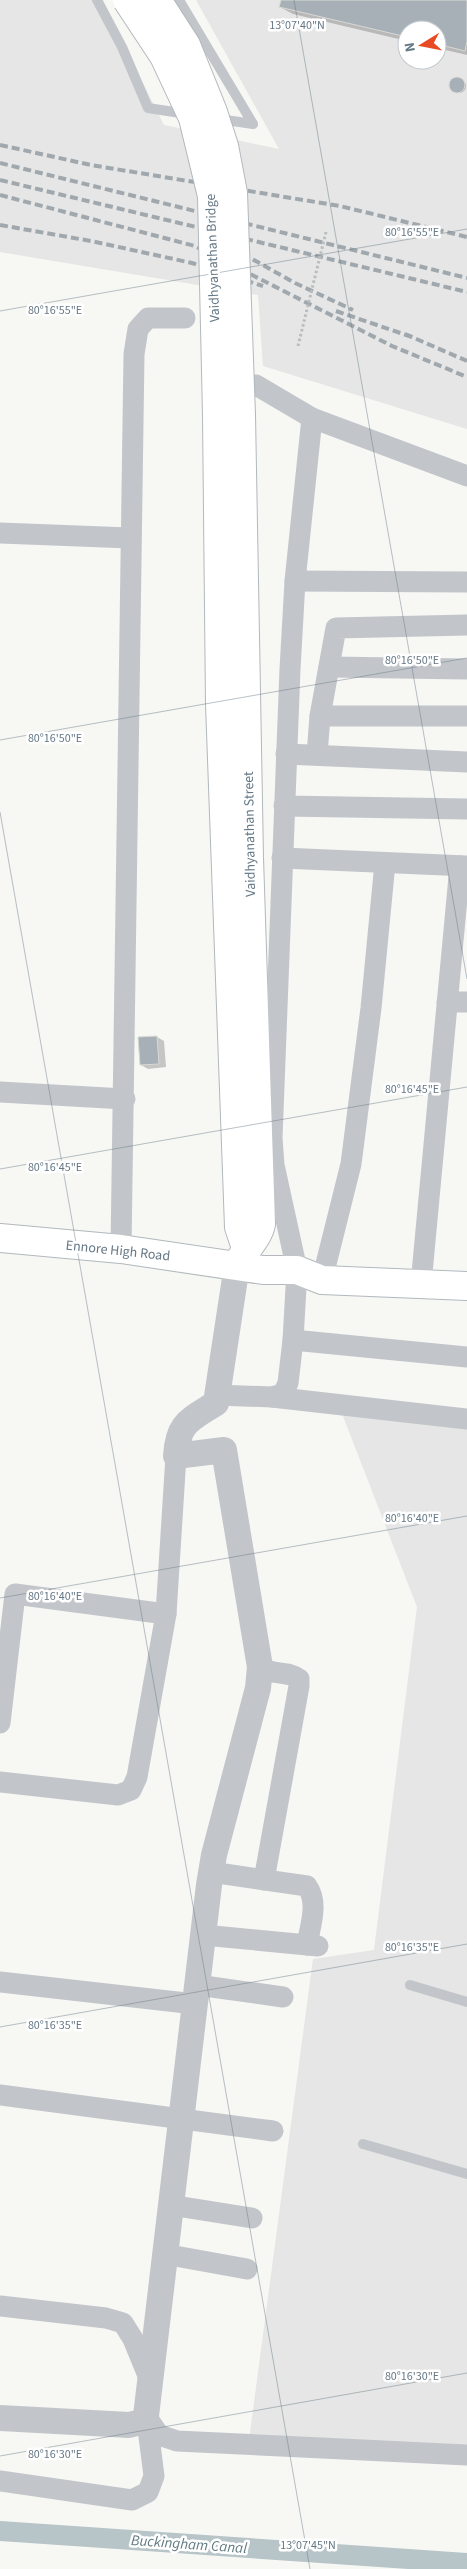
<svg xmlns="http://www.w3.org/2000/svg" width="467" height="2569" viewBox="0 0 467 2569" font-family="'Source Sans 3',sans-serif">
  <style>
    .built { fill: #e5e6e5; fill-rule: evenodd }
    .shadow { fill: #0003 }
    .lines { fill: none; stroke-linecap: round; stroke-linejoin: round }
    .canal { stroke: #b7c4c8; stroke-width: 20 }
    .building { fill: #a7b0b6; stroke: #d9d9d6 }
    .secondary-casing { stroke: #b2b8bd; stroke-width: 30 }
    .service { stroke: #c2c6ca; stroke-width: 10 }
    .minor { stroke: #c2c6ca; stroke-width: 21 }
    .tertiary { stroke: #c2c6ca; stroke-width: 26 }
    .secondary { stroke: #fff; stroke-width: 28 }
    .rail { stroke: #a0a8ae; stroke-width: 4; stroke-dasharray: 8 4; stroke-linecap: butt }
    .secondary-bridge-casing { stroke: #b2b8bd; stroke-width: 30; stroke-linecap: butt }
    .path-bridge { stroke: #b9bdbf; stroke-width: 3; stroke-dasharray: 2.5 2.5; stroke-linecap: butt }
    .secondary-bridge { stroke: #fff; stroke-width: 28 }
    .ticks { fill: none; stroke: #657886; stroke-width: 1; stroke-opacity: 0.45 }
    .labels { text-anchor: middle; stroke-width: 5; stroke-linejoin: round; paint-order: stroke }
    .street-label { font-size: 14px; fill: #657886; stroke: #fff }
    .water-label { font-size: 15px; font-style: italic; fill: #617a82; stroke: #fff }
    .ticks-label { font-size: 12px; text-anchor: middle; fill: #657886; stroke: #fff; stroke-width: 5; stroke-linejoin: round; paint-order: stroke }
  </style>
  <rect width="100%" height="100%" fill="#f7f7f4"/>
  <g class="built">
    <path d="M0 0H101L164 125 279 149 196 0H467V429L263 366 258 295 0 252ZM407 30H437V60H407Z"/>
    <polygon points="341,1411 467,1424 467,2445 249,2440 313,1959 374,1950 417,1607"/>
  </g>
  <g class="shadow">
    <polygon points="282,0 467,0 467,55 437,48 437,30 407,30 407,41 293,14 280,7"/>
    <circle cx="459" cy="86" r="7"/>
    <polygon points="157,1037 164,1041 166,1067 148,1069 141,1065 139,1038"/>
  </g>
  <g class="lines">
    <polyline class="canal" points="0,2531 467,2563"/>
  </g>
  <g class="building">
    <polygon points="281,0 467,0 467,41 465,51 437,44 437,30 407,30 407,37 279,7"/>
    <circle cx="457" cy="85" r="8"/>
    <polygon points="157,1036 159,1064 140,1065 138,1037"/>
  </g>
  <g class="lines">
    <defs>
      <g id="secondary">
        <polyline points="217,415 220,704 239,1227 246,1248"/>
        <polyline points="0,1238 121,1249 263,1270 297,1270 322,1280 467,1286"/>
        <path d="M237 1265C243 1252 259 1237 261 1224L249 858 241 415"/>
      </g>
    </defs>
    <use href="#secondary" class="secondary-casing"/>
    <g class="service">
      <polyline points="97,0 122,47 148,108 187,114"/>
      <polyline points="179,0 253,124"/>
      <polyline points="219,119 253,124"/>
      <polyline points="410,1985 467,2002"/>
      <polyline points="363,2144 467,2174"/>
    </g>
    <g class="minor">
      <polyline points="256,385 312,418 467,476"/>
      <polyline points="0,533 130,538"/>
      <polyline points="295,581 467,582"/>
      <polyline points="329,667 467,669"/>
      <polyline points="320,716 467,716"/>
      <polyline points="286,754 467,762"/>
      <polyline points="317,755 320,716 336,628 467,625"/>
      <polyline points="284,806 467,809"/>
      <polyline points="282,858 467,866"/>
      <polyline points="447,1002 467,1002"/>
      <polyline points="0,1092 125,1099"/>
      <polyline points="121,1249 134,354 138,329 148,318 185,318"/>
      <polyline points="322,1280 351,1164 371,1008 385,863"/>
      <polyline points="421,1284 460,866"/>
      <polyline points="293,1340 467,1357"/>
      <polyline points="216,1395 272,1397 283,1394 288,1383 293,1340 297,1270 274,1165 272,1138 290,669 295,581 312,418"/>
      <polyline points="272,1397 467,1419"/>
      <path d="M260 1667C272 1676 288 1670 299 1679V1686L264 1880"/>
      <polyline points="0,1723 15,1594 166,1614 176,1456"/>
      <polyline points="0,1782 118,1795 131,1790 137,1777 166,1614"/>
      <path d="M211 1872 307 1886C319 1903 310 1926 307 1945"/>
      <polyline points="203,1935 318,1946"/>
      <polyline points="0,1982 195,2004"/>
      <polyline points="197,1985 283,1997"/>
      <polyline points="0,2095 273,2131"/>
      <polyline points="170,2205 252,2218"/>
      <polyline points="164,2254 247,2269"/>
      <polyline points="0,2306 106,2318 123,2323 133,2339 149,2378"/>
      <polyline points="146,2416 159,2435 177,2441 467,2455"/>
      <polyline points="0,2481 132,2500 148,2492 154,2476 147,2421"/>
    </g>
    <path class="tertiary" d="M0 2418 129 2425 141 2422 146 2416 209 1885 214 1855 258 1688 260 1667 224 1450 176 1456C178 1422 190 1420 216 1403L237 1265"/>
    <use href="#secondary" class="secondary"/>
    <g class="rail">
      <polyline points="0,145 91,165 340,206 467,237"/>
      <polyline points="0,163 467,278"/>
      <polyline points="0,180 467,292"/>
      <polyline points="0,195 195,246 392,346 467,377"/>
      <polyline points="0,225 91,241 192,263 263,286"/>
      <polyline points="211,236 295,283 353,310"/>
      <polyline points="336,311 412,337"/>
      <polyline points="405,334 467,361"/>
    </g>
    <defs>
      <g id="secondary-bridge">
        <polyline points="127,0 164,56 193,118 212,196 217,415"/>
        <polyline points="157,0 186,45 213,112 224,146 233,193 241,415"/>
      </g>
    </defs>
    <use href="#secondary-bridge" class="secondary-bridge-casing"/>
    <polyline class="path-bridge" points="298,346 326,232"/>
    <use href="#secondary-bridge" class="secondary-bridge"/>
  </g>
  <path class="ticks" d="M294 0 467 979M0 311 467 229M0 740 467 658M0 812 310 2569M0 1169 467 1087M0 1598 467 1516M0 2027 467 1944M0 2456 467 2373"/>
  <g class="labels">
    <g class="street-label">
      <text transform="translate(212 258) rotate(-92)" y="5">Vaidhyanathan Bridge</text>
      <text transform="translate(249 834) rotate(-91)" y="5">Vaidhyanathan Street</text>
      <text transform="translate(118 1250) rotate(6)" y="5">Ennore High Road</text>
    </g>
    <g class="water-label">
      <text transform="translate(189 2544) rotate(4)" y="5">Buckingham Canal</text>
    </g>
  </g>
  <g class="ticks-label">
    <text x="297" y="29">13°07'40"N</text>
    <text x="412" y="236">80°16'55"E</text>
    <text x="55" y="314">80°16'55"E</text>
    <text x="412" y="664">80°16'50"E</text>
    <text x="55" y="742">80°16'50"E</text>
    <text x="412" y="1093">80°16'45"E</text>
    <text x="55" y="1171">80°16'45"E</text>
    <text x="412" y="1522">80°16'40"E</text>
    <text x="55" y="1600">80°16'40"E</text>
    <text x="412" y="1951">80°16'35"E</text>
    <text x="55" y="2029">80°16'35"E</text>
    <text x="412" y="2380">80°16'30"E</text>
    <text x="55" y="2458">80°16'30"E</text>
    <text x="308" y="2549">13°07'45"N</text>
  </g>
  <g transform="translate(422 45) rotate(260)"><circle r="24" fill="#ffffff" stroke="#c1c9cf"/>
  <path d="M0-4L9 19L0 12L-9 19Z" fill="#e84a23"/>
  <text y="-8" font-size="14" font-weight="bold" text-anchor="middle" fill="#657886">N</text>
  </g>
</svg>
